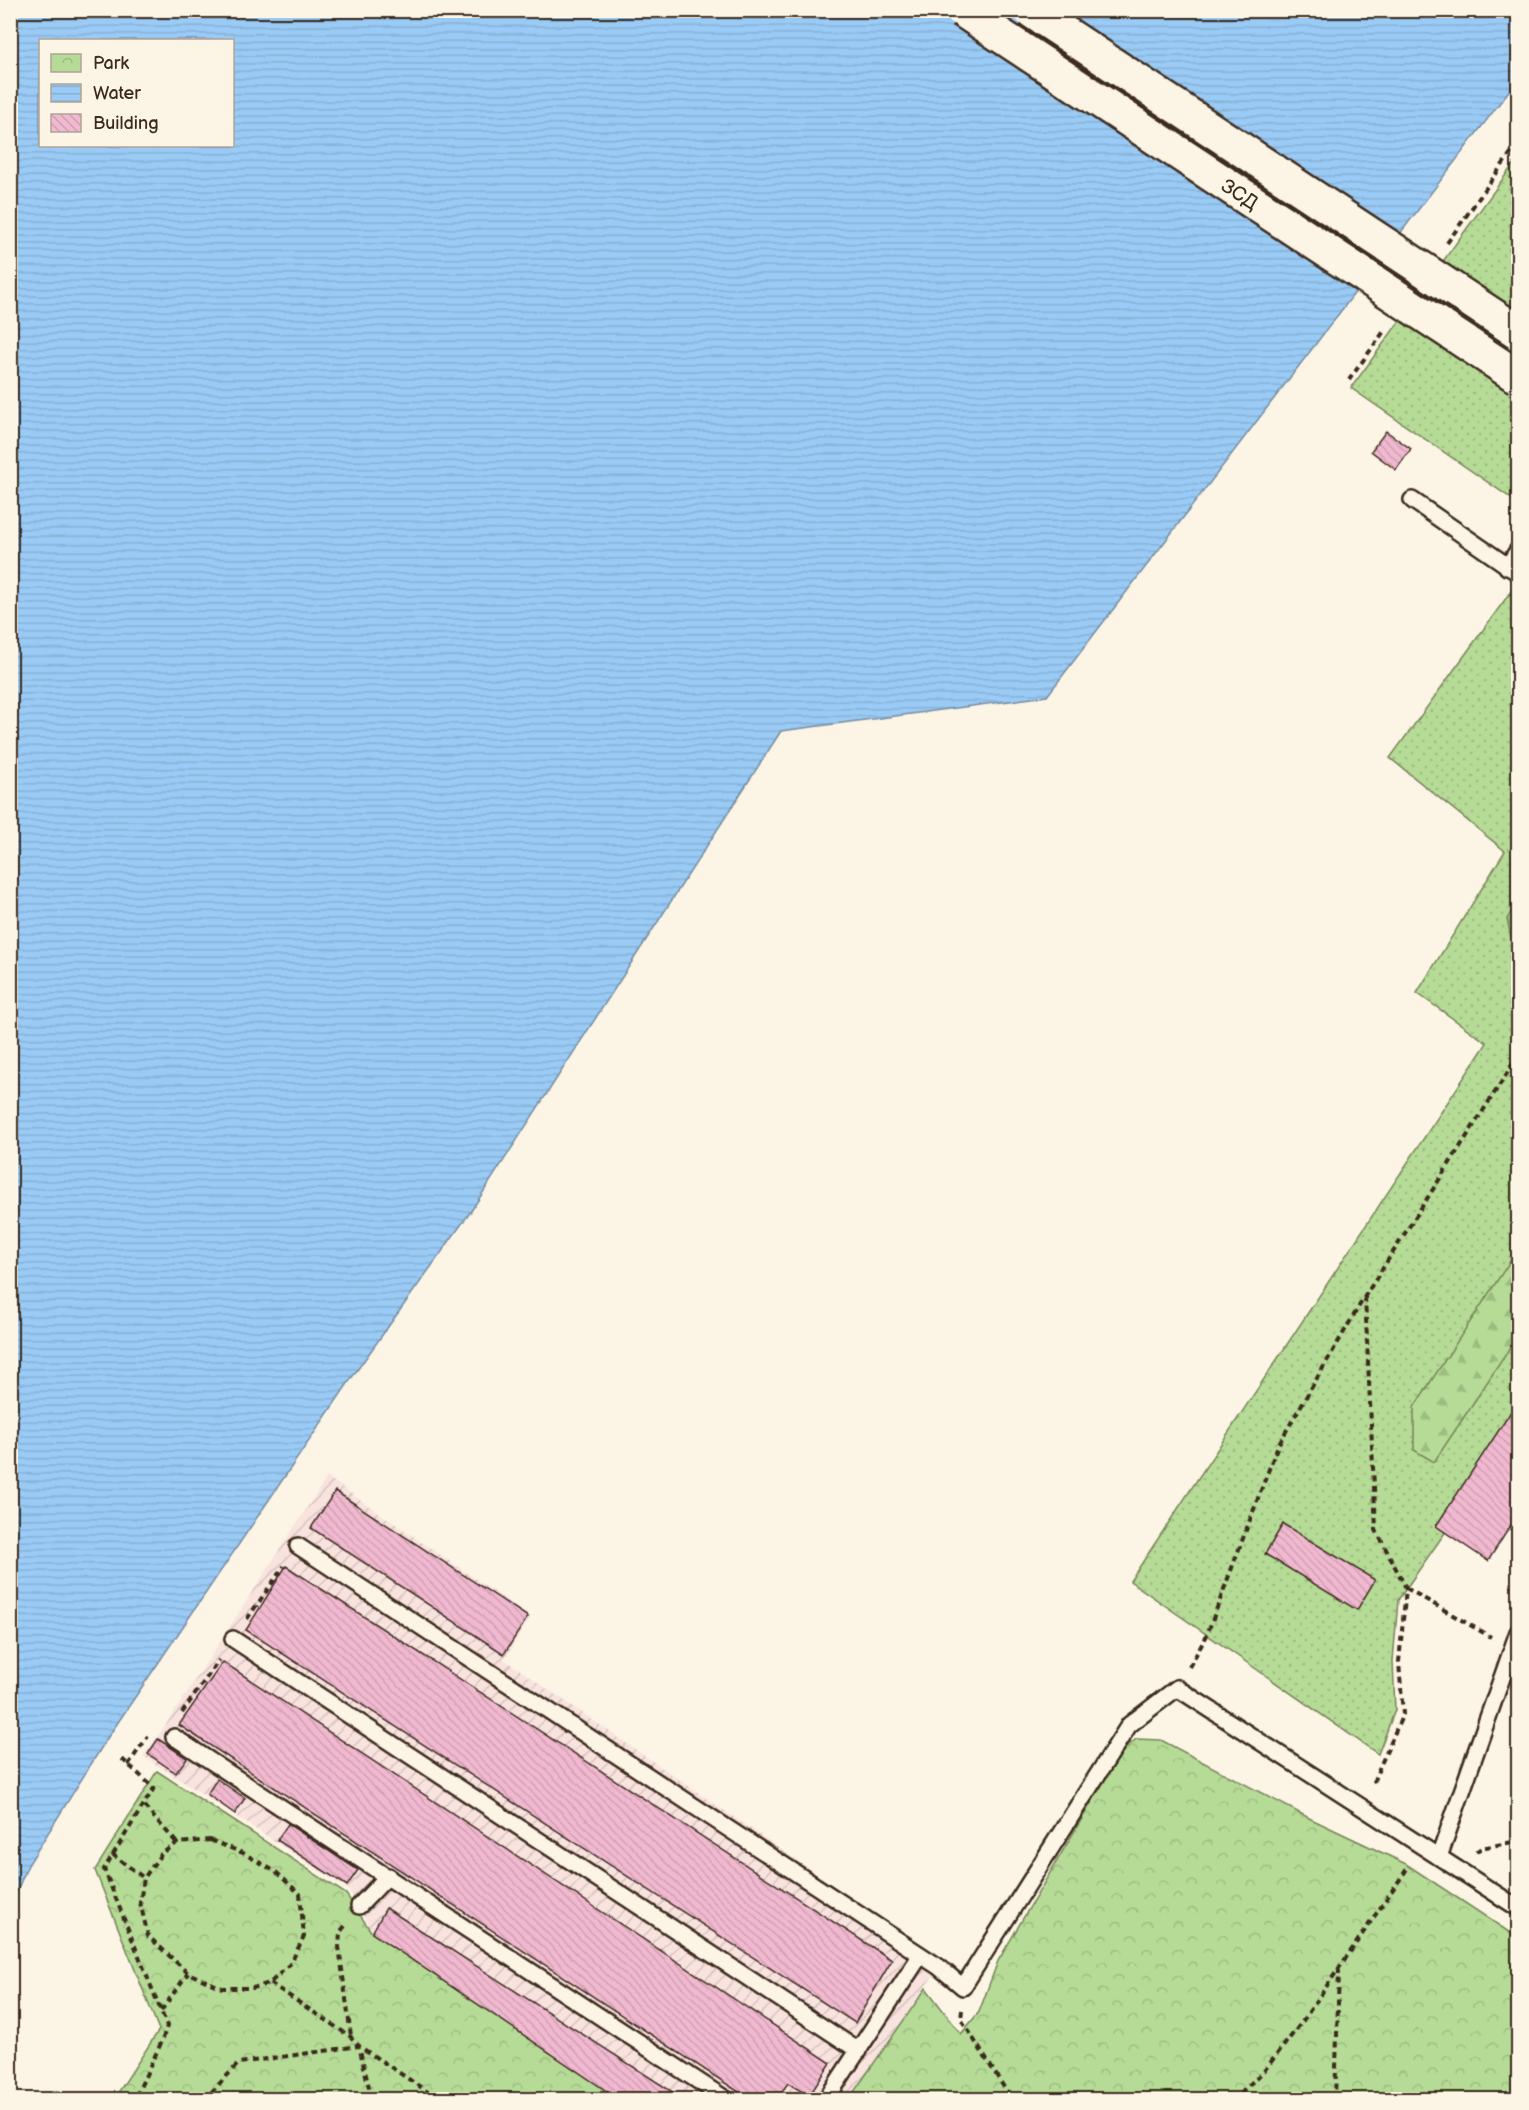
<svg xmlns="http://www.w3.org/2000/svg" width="1529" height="2110" viewBox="0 0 1529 2110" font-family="'Balsamiq Sans',sans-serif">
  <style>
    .industrial { fill: url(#industrial-furrows) }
    .grass { fill: url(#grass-dots); stroke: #78825a; stroke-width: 1.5 }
    .forest { fill: url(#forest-firs); stroke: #78825a; stroke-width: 1.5 }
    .park { fill: url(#park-crowns); stroke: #78825a; stroke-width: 1.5 }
    .water { fill: url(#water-rules); stroke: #748ba0; stroke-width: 1.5; fill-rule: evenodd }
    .building { fill: url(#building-back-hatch); stroke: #3b2a1e; stroke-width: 1.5 }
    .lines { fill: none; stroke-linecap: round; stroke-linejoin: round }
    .lane-casing { stroke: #3b2a1e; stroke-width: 20 }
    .path { stroke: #3b2a1e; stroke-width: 4; stroke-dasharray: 6 4.5; stroke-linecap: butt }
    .lane { stroke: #fcf5e5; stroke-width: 15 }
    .highway-bridge-casing { stroke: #3b2a1e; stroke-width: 38; stroke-linecap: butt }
    .highway-bridge { stroke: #fcf5e5; stroke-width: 33 }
    .labels { text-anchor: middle; stroke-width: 4.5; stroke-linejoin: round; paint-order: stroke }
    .street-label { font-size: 20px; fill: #3b2a1e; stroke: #fcf5e5 }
  </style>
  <defs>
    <pattern id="industrial-furrows" width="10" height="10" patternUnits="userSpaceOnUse" patternTransform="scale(1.5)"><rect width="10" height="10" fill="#f9e3df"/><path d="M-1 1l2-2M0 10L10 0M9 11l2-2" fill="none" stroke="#d6c3bf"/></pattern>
    <pattern id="grass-dots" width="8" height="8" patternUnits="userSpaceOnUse" patternTransform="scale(1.5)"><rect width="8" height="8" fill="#b5db96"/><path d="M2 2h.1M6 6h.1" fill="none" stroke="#9dbc81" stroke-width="1.8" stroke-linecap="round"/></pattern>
    <pattern id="forest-firs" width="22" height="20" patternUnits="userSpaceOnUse" patternTransform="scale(1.5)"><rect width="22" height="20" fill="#b5db96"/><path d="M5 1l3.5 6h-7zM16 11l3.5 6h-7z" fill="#9dbc81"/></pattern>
    <pattern id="park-crowns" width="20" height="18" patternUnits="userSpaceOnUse" patternTransform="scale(1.5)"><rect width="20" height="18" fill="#b5db96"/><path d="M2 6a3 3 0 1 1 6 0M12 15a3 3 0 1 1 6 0" fill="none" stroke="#9dbc81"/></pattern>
    <pattern id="water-rules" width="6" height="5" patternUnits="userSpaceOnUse" patternTransform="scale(1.5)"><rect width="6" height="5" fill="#9acbf6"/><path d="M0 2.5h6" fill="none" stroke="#86aed2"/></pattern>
    <pattern id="building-back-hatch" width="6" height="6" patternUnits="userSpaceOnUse" patternTransform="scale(1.5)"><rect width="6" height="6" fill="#f1b9d0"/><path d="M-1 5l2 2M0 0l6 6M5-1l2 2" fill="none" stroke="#d09fb2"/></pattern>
  </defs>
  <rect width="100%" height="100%" fill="#fcf5e5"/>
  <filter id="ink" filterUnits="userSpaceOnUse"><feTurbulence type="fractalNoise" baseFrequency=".0167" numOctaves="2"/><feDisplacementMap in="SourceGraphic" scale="12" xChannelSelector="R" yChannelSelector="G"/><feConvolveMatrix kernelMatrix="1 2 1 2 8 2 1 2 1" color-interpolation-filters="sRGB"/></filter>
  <g filter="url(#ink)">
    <polygon class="industrial" points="327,1477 531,1617 504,1659 943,1961 849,2099 620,2099 372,1933 359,1906 348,1889 143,1756 167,1723"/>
    <g class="grass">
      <polygon points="1518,158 1518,503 1351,388"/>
      <polygon points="1512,590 1518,593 1518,1419 1451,1524 1398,1600 1393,1661 1395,1710 1378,1754 1130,1581 1487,1043 1417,993 1505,851 1390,758"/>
    </g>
    <g class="forest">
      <polygon points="1518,900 1518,968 1507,919"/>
      <polygon points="1518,1249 1518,1336 1434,1462 1414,1450 1414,1407"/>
    </g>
    <g class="park">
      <polygon points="1136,1739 1161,1740 1309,1818 1406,1864 1518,1938 1518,2099 849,2099 926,1988 961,2034 979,2012 998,1961 1120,1754"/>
      <polygon points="157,1771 346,1894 372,1933 620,2099 114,2099 159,2030 95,1870"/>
    </g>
    <path class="water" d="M11 11H1518V79L1047 696 781 731 471 1211 355 1373 108 1737 28 1865 11 1905ZM40 40H232V146H40Z"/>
    <g class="building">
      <polygon points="1386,431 1411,449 1396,470 1371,451"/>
      <polygon points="1518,1401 1518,1514 1488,1561 1436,1526"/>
      <polygon points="335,1491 528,1617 504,1654 311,1528"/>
      <polygon points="1283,1524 1375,1580 1357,1610 1265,1554"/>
      <polygon points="286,1566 892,1960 855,2023 246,1630"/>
      <polygon points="223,1662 831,2063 809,2096 788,2083 776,2100 751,2100 179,1725"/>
      <polygon points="158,1739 187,1758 176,1773 148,1754"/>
      <polygon points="217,1779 245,1798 235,1814 207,1794"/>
      <polygon points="288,1824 358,1870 347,1886 277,1840"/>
      <polygon points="386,1908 685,2100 620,2100 372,1933"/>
    </g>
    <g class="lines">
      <defs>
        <g id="lane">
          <polyline points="1412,500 1518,573"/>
          <polyline points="1507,567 1518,550"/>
          <polyline points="298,1546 939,1967 963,1987 1129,1725 1177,1688 1518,1908"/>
          <polyline points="233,1639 859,2051"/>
          <polyline points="174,1737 727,2100"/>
          <polyline points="1439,1857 1518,1632"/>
          <polyline points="359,1906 388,1876"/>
          <polyline points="824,2100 827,2098 920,1956"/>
        </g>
      </defs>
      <use href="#lane" class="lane-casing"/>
      <g class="path">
        <polyline points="1447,243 1518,143"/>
        <polyline points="1349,380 1385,330"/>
        <polyline points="1365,1297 1376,1530 1406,1588 1399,1662 1403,1714 1374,1780 1376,1785"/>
        <polyline points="1406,1588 1491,1637"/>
        <polyline points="247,1619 284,1566"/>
        <polyline points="1189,1667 1206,1637 1278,1445 1365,1296 1518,1056"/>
        <polyline points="182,1713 219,1660"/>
        <polyline points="122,1759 154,1788 104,1869 167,2026 162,2041 134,2100"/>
        <polyline points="128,1765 148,1736"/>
        <polyline points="144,1806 177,1843"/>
        <polygon points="210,1840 243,1853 276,1872 300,1894 304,1936 291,1963 270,1983 253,1988 222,1988 188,1973 148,1936 140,1902 144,1878 161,1854 177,1843"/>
        <polyline points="1476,1852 1481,1848 1518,1841"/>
        <polyline points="112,1854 144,1878"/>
        <polyline points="345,1926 340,1932 339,1947 351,2036"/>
        <polyline points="270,1983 351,2037 359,2046 440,2100"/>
        <polyline points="962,2010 961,2019 1012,2100"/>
        <polyline points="161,2011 188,1973"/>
        <polyline points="204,2100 239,2063 359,2046 372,2100"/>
        <polyline points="1233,2100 1264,2071 1302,2022 1409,1866"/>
        <polyline points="1335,2100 1339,1970"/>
      </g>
      <use href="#lane" class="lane"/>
      <defs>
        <g id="highway-bridge">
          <polyline points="962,10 1518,377"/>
          <polyline points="1030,10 1518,332"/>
        </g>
      </defs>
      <use href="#highway-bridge" class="highway-bridge-casing"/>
      <use href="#highway-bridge" class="highway-bridge"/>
    </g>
  </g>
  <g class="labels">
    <g class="street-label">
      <text transform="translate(1240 194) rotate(33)" y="7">ЗСД</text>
    </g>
  </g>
  <rect width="1529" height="2110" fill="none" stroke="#fcf5e5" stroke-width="36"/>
  <rect x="18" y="18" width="1493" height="2074" fill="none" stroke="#3b2a1e" stroke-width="2" filter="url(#ink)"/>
  <rect x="39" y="39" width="195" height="108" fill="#fcf5e5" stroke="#afa495" stroke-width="1.5"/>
  <rect x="51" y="54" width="30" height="18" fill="url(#park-crowns)" stroke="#afa495" stroke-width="1.5"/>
  <text x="93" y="69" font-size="18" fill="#3b2a1e">Park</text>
  <rect x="51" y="84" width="30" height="18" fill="url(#water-rules)" stroke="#afa495" stroke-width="1.5"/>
  <text x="93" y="99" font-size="18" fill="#3b2a1e">Water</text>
  <rect x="51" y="114" width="30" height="18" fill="url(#building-back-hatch)" stroke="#afa495" stroke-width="1.5"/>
  <text x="93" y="129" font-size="18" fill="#3b2a1e">Building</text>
</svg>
